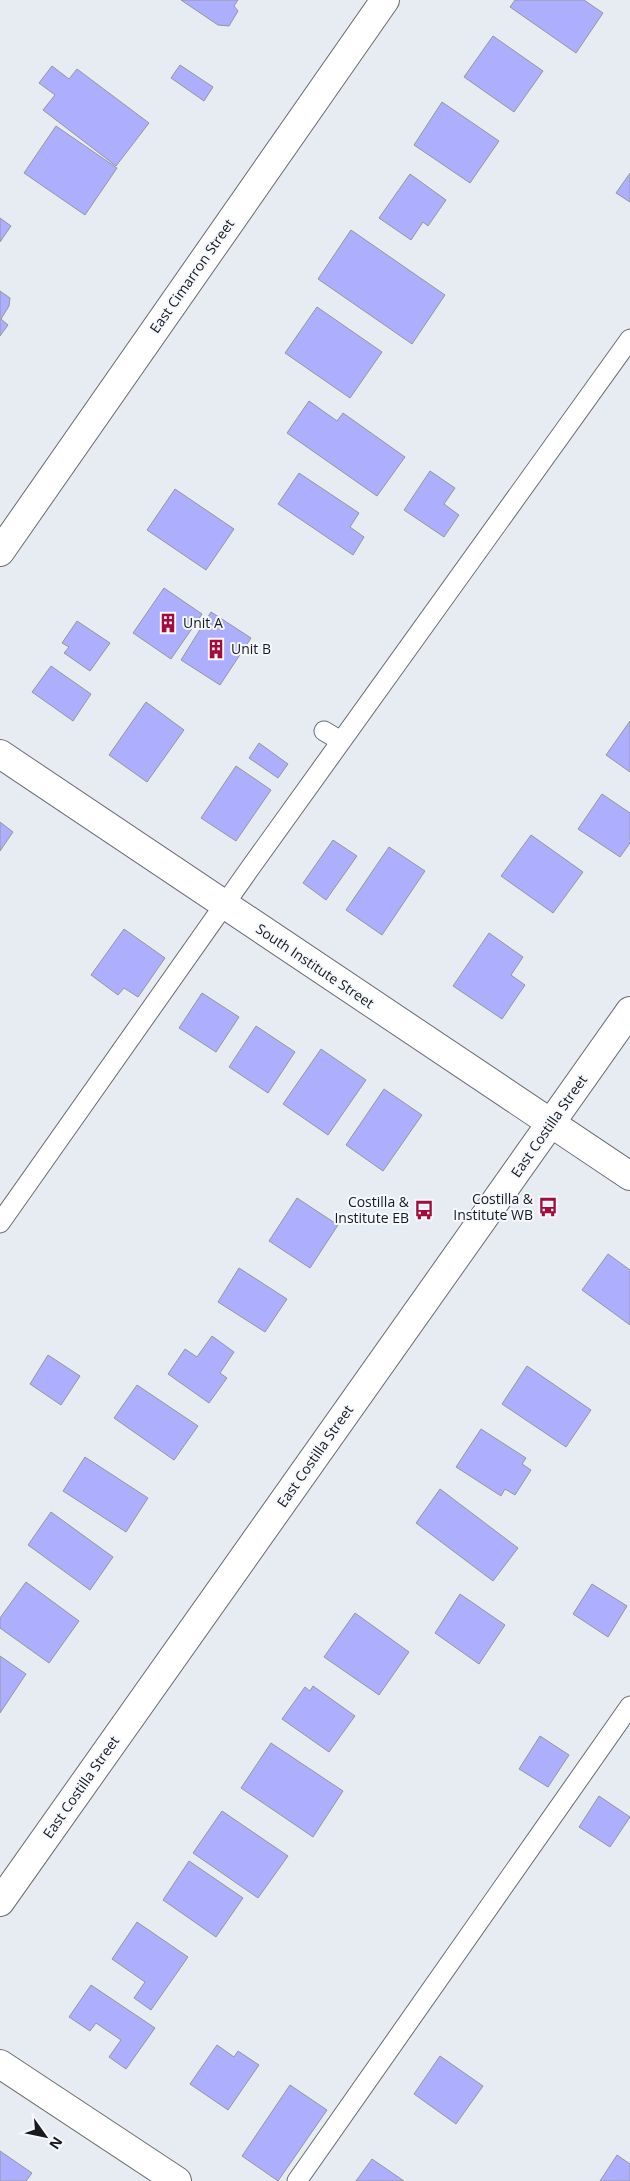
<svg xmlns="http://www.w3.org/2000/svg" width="630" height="2181" viewBox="0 0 630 2181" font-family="'Open Sans',sans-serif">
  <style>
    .building { fill: #adaffe; stroke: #96969d }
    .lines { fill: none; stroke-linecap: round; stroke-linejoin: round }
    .service-casing { stroke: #696c72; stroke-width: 21 }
    .minor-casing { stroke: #696c72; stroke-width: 30 }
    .tertiary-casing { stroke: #696c72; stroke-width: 30 }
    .service { stroke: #fff; stroke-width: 19 }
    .minor { stroke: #fff; stroke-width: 28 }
    .tertiary { stroke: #fff; stroke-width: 28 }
    .labels { text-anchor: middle; stroke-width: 4; stroke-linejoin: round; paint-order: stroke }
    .street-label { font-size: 14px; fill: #18191c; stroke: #f5f9fe }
    .poi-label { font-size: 14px; fill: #18191c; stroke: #f5f9fe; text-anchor: start }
  </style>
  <rect width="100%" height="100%" fill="#e7ebf2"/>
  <g class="building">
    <polygon points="181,0 238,0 234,6 238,11 229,26 218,25"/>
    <polygon points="515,0 584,0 603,13 576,53 510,7"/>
    <polygon points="493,36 543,71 514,112 464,77"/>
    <polygon points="180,65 213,87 204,101 171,78"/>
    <polygon points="52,66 69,79 77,69 149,123 116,166 43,110 55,95 39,83"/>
    <polygon points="442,102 499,141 470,183 414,145"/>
    <polygon points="56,126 117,168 85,215 24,173"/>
    <polygon points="630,173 630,202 616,193"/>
    <polygon points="410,174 446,200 428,226 423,222 411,240 379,218"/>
    <polygon points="0,218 11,226 0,242"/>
    <polygon points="351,230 445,295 412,344 318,279"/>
    <polygon points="0,291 10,298 9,306 1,319 8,325 0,336"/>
    <polygon points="317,307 382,352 350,398 285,353"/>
    <polygon points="309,401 337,421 343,413 405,457 377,496 287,433"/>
    <polygon points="430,471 455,488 444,504 459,515 444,537 404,510"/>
    <polygon points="299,473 359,513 350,527 364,537 353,555 278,504"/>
    <polygon points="175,489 234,529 206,570 147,530"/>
    <polygon points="164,588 202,614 171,659 133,633"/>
    <polygon points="211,612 251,638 220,685 181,660"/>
    <polygon points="77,621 110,643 90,671 64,653 69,647 62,643"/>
    <polygon points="51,666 91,694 73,721 32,692"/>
    <polygon points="146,702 184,730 147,782 109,755"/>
    <polygon points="630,721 630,772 606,755"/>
    <polygon points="259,743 288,764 278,778 249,758"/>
    <polygon points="236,766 271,790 236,841 201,818"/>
    <polygon points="602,794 630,813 630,843 620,857 578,829"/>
    <polygon points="0,822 13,832 0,851"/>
    <polygon points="531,835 583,872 553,913 501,876"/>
    <polygon points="333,840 357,856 326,900 303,883"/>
    <polygon points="389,847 425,871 382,935 346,910"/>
    <polygon points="124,929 165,958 138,997 124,988 118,995 91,975"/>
    <polygon points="489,933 523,957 511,975 525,985 502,1019 453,986"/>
    <polygon points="202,993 239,1017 216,1052 179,1028"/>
    <polygon points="256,1026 295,1052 268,1093 229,1067"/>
    <polygon points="321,1049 366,1080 328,1135 283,1104"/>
    <polygon points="384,1089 422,1115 383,1171 346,1145"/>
    <polygon points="297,1198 338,1225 310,1268 269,1241"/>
    <polygon points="608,1254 630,1270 630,1325 582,1290"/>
    <polygon points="239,1268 287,1299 265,1332 218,1302"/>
    <polygon points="212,1336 234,1352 220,1373 227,1378 209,1403 168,1374 185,1349 197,1357"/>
    <polygon points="48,1355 80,1376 61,1405 30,1384"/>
    <polygon points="527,1366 591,1410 566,1447 502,1404"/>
    <polygon points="137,1385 198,1426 174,1460 114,1418"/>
    <polygon points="481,1429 526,1458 522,1464 531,1470 515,1495 505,1489 501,1496 456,1467"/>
    <polygon points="85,1457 148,1498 126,1532 63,1491"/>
    <polygon points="440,1489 518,1548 493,1581 416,1523"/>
    <polygon points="51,1512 113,1557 90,1590 28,1545"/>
    <polygon points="26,1582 79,1621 49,1663 0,1628 0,1618"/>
    <polygon points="592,1584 627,1606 608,1637 573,1614"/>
    <polygon points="460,1594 505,1625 479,1664 435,1633"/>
    <polygon points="355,1613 409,1652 379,1695 324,1657"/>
    <polygon points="0,1656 26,1674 0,1713"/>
    <polygon points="313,1686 355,1716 329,1752 282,1719 305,1687 310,1691"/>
    <polygon points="540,1736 569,1755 548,1787 519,1769"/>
    <polygon points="271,1743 343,1791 313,1837 241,1788"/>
    <polygon points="599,1796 630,1817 610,1847 579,1827"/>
    <polygon points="222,1811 288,1856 258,1898 193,1853"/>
    <polygon points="189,1861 243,1898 216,1937 163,1900"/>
    <polygon points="137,1922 188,1957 151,2010 134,1998 145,1982 112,1959"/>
    <polygon points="91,1985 155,2028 126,2069 109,2057 121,2040 96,2023 90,2031 69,2017"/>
    <polygon points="217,2045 234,2057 238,2051 259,2065 228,2110 190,2084"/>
    <polygon points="440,2056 483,2086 456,2124 414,2094"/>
    <polygon points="290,2085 327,2110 278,2181 242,2156"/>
    <polygon points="0,2151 32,2173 26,2181 0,2181"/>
    <polygon points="617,2155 630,2164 630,2181 600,2181"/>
    <polygon points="372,2159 404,2181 356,2181"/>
  </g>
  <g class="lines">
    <defs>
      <g id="service">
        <polyline points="324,731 341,741"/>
        <polyline points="0,1223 248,871 630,339"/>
        <polyline points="297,2181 630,1706"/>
      </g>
      <g id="minor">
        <polyline points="0,552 385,0"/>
        <polyline points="0,2064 177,2181"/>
      </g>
      <g id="tertiary">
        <polyline points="0,754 630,1176"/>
        <polyline points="0,1902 630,1011"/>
      </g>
    </defs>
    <use href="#service" class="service-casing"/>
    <use href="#minor" class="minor-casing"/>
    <use href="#tertiary" class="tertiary-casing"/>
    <use href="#service" class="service"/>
    <use href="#minor" class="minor"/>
    <use href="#tertiary" class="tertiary"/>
  </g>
  <defs>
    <symbol id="building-bare" viewBox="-9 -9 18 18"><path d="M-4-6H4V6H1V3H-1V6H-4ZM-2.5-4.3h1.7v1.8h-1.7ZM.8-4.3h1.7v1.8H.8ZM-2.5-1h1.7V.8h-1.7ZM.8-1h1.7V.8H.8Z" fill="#a50a3a" stroke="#f5f9fe" stroke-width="2.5" paint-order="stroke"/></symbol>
    <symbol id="bus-bare" viewBox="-9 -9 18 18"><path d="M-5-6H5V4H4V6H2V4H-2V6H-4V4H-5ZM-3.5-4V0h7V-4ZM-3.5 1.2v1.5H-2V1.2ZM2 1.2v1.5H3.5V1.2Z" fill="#a50a3a" stroke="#f5f9fe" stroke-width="2.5" paint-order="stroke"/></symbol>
  </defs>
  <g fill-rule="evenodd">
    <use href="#building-bare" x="154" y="609" width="28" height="28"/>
    <use href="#building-bare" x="202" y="635" width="28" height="28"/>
    <use href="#bus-bare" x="534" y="1193" width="28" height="28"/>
    <use href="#bus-bare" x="410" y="1196" width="28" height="28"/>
  </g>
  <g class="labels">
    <g class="street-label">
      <text transform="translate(192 276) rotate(-55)" y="5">East Cimarron Street</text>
      <text transform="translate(315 966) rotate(34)" y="5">South Institute Street</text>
      <text transform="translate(549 1126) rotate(-55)" y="5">East Costilla Street</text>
      <text transform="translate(315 1456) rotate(-55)" y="5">East Costilla Street</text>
      <text transform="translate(81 1787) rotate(-55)" y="5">East Costilla Street</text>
    </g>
    <g class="poi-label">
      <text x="183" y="628">Unit A</text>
      <text x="231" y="654">Unit B</text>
      <text x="533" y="1204" text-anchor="end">Costilla &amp;<tspan x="533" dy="16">Institute WB</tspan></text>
      <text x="409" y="1207" text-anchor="end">Costilla &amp;<tspan x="409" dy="16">Institute EB</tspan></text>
    </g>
  </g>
  <g transform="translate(45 2136) rotate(123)" stroke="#f5f9fe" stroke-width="4" paint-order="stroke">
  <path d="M0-4L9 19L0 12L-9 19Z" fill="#18191c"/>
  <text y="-8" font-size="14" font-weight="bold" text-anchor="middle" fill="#18191c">N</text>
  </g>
</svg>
